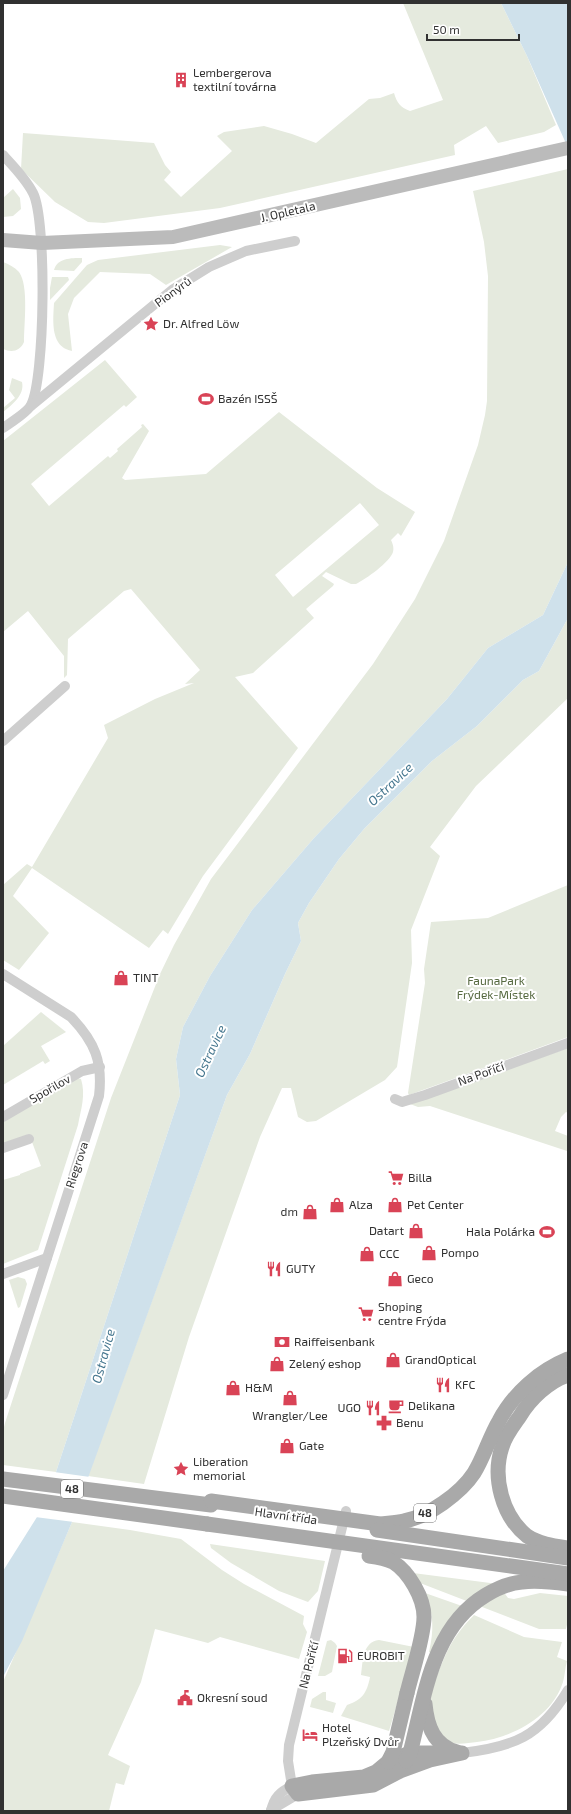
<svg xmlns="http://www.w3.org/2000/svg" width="571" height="1814" viewBox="0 0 571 1814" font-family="'Exo 2',sans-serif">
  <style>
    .green { fill: #e5eade; fill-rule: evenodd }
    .water { fill: #cfe1eb }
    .pier { fill: #fff }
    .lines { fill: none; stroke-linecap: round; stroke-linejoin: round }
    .street { stroke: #cecece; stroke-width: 10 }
    .secondary { stroke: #bbb; stroke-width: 14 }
    .primary { stroke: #a9a9a9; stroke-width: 15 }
    .primary-bridge { stroke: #a9a9a9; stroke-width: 15 }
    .labels { text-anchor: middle; stroke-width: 4; stroke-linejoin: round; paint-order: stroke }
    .shield { fill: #fff; stroke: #6f6f6f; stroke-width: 1 }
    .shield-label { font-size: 11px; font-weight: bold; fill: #313131 }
    .poi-label { font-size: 12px; fill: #313131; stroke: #fff; text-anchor: start }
    .street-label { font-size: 12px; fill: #313131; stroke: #fff }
    .park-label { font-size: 12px; fill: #576a41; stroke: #fff }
    .water-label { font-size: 13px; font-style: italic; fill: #44768e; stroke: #fff }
  </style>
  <rect width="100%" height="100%" fill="#fff"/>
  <g class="green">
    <path d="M403 3H501L527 56 556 125 544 132 498 143 486 126 454 145 455 155 220 208 104 223 88 222 55 202 21 169 23 133 154 143 165 165 171 172 164 180 181 197 232 151 217 136 224 132 264 126 292 134 316 143 369 99 380 98 394 93C397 103 400 107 410 111L443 100Z"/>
    <polygon points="568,169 568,562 543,615 488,648 447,699 314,838 252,910 210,976 183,1027 176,1059 180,1095 56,1472 3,1465 3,1431 5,1423 111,1098 160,974 174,945 211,879 373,664 415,599 444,541 478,445 485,415 487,401 488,276 484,242 473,191"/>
    <polygon points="13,189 20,198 21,209 13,216 3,217 3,198"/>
    <path d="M220 245 232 247 166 285 150 274 100 272 74 298 68 314 72 351C50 347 53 321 54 303L87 265 98 260Z"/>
    <path d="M82 258V262L74 271 54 270C57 258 71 258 82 258Z"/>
    <path d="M3 262C9 264 14 267 19 272 29 286 24 324 24 342 20 351 12 353 3 349Z"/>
    <polygon points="52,277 68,277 69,280 50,300 50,288"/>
    <path d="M105 360 137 397 126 407 124 405 31 484 49 506 108 456 110 458 118 451 117 449 142 427 141 425 143 424 149 431 122 478 125 480 206 474 279 412 377 488 415 512 401 536 398 533 391 540C393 544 394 548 393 552 390 562 366 579 356 584H351L326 572 322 576 334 584 333 586 306 609 314 618 253 673 235 677 298 748 203 876 168 934 163 930 149 948 32 868 13 896 49 933 19 970 3 960V885L27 864 32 867 108 738 104 725 155 699 194 683 185 684 200 670 131 589 124 591 68 639 67 675 64 678V656L28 611 3 632V441ZM360 503 379 525 293 597 275 575Z"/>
    <path d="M12 378 22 382C25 395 12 405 3 412V408L15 398 9 390Z"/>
    <polygon points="568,618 568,698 476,786 430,847 440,856 411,930 412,963 397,1067 385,1080 316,1121 307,1122 298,1117 291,1088 282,1088 260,1137 189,1337 144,1484 88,1476 227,1095 250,1054 285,974 301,941 298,923 309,903 339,859 364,829 432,761 477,726 523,680 539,671"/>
    <polygon points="568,885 568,1037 409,1095 408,1093 425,983 424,969 431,922 488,918"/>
    <polygon points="41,1012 66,1032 41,1046 50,1061 45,1064 43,1061 3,1085 3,1046"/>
    <polygon points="568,1048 568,1113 566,1112 561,1117 555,1131 568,1136 568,1149 567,1151 430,1106 418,1107 410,1104"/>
    <path d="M77 1078 81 1079C86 1095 81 1109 78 1125L38 1250 3 1264V1180L20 1175V1174L41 1166 29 1134 3 1144V1120Z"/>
    <polygon points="18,1277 25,1279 27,1284 20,1307 18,1308 9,1280"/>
    <polygon points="72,1522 130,1530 181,1539 222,1570 244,1584 304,1616 303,1624 307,1632 299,1659 220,1637 208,1643 155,1629 141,1682 108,1755 130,1766 124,1785 116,1783 109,1811 3,1811 3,1682"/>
    <polygon points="210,1544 325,1561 318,1591 308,1602 279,1591 231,1563 211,1548"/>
    <polygon points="413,1573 498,1584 508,1598 514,1599 540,1593 568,1596 568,1620 566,1629 539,1629 420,1583"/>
    <path d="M425 1593 462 1606 431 1653 429 1652C434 1631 434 1613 425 1593Z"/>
    <path d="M474 1615 524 1637 562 1642 557 1657 567 1661C565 1668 565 1675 563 1682 552 1717 512 1738 477 1742 467 1743 454 1746 445 1740 441 1737 439 1731 437 1727 435 1722 432 1718 430 1713 426 1699 443 1659 450 1646 456 1635 465 1624 474 1615Z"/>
    <polygon points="331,1640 335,1643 337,1646 332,1672 325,1676 318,1676 327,1641"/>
    <path d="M379 1640 414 1647 389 1731 341 1716 347 1705C362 1700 367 1693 370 1677L361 1675C363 1662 362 1642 379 1640Z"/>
    <polygon points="323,1692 326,1692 326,1700 336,1703 333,1713 310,1707 312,1699"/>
  </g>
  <g class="water">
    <polygon points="501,3 568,3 568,148 527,56"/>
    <polygon points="568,562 568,618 539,671 523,680 477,726 432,761 364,829 339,859 309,903 298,923 301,941 285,974 250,1054 227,1095 72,1522 22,1641 3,1677 3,1571 37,1517 56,1472 180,1095 176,1059 183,1027 210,976 252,910 314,838 447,699 488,648 543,615"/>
  </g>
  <polygon class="pier" points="54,1472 90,1477 74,1522 35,1517"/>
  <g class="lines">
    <g class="street">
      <path d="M3 155C14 167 26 179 33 193 47 220 45 379 31 405 28 412 10 423 3 428"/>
      <polyline points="31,406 172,290 209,267 246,251 295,241"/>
      <polyline points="3,741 65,686"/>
      <path d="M3 974 71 1017C95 1042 103 1062 99 1096L3 1395"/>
      <polyline points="395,1099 402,1102 425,1095 568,1043"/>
      <polyline points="3,1117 82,1071 100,1067"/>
      <polyline points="3,1148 29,1139"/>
      <polyline points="3,1274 47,1258"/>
      <path d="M462 1753C513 1747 540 1737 568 1690"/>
      <polyline points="271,1810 298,1794"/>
      <path d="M271 1811C274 1797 280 1792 292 1786L288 1761 289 1745 346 1511"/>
    </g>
    <polyline class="secondary" points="3,240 42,243 173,237 568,148"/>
    <g class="primary">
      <path d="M568 1375C549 1381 530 1399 520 1416 513 1426 505 1436 502 1447 492 1477 502 1516 527 1536 539 1544 555 1546 568 1548"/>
      <polyline points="3,1479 211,1505"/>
      <polyline points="3,1496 207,1524"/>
      <path d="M425 1704C427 1726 434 1746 457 1752"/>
      <polygon points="410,1753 462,1753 430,1760 400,1771 373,1785 298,1794 292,1786 312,1782 364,1777 376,1772 388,1762"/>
      <path d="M406 1761 410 1753C425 1697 431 1628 486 1595 496 1589 510 1583 522 1582 538 1580 553 1582 568 1584"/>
      <polyline points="388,1762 393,1752 407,1693"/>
    </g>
    <g class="primary-bridge">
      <path d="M211 1501 380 1524C388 1523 396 1523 404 1521 428 1517 461 1493 474 1473 484 1457 489 1438 499 1421 514 1393 539 1371 568 1359"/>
      <polyline points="207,1524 568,1574"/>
      <polyline points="377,1530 568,1558"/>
      <path d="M369 1556C377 1557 385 1558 393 1562 409 1572 424 1598 424 1617 424 1637 412 1672 407 1693"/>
    </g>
  </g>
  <defs>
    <symbol id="building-bare" viewBox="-9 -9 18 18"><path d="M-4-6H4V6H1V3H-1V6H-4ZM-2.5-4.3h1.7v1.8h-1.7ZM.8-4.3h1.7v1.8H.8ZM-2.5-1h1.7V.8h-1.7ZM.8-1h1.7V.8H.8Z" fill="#d94356" stroke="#fff" stroke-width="2.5" paint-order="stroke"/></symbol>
    <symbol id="sight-bare" viewBox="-9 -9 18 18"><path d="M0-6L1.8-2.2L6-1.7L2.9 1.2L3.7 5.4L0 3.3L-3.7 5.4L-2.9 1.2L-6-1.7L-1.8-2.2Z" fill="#d94356" stroke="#fff" stroke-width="2.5" paint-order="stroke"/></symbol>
    <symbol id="stadium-bare" viewBox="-9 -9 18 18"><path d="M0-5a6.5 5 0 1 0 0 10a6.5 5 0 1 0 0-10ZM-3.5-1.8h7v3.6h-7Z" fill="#d94356" stroke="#fff" stroke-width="2.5" paint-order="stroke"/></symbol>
    <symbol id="shop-bare" viewBox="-9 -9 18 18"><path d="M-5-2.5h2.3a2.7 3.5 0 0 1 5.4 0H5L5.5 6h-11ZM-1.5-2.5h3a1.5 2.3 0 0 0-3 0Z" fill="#d94356" stroke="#fff" stroke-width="2.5" paint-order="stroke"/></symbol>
    <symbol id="supermarket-bare" viewBox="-9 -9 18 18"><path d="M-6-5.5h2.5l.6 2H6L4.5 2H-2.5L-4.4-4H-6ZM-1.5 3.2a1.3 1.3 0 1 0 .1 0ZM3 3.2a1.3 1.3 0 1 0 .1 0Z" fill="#d94356" stroke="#fff" stroke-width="2.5" paint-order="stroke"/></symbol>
    <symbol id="restaurant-bare" viewBox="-9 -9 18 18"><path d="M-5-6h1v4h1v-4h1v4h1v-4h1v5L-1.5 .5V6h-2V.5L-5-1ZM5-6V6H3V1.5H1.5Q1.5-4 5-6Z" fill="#d94356" stroke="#fff" stroke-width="2.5" paint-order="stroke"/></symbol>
    <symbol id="bank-bare" viewBox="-9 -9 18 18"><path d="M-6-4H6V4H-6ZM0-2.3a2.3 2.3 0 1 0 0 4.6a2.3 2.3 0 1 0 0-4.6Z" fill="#d94356" stroke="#fff" stroke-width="2.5" paint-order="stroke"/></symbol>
    <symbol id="cafe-bare" viewBox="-9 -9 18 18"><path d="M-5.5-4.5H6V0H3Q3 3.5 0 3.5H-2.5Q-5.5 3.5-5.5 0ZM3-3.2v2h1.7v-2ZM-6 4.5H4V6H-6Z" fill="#d94356" stroke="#fff" stroke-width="2.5" paint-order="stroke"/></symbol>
    <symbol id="pharmacy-bare" viewBox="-9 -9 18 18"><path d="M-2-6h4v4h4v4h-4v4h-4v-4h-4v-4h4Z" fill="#d94356" stroke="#fff" stroke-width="2.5" paint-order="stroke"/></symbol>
    <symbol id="fuel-bare" viewBox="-9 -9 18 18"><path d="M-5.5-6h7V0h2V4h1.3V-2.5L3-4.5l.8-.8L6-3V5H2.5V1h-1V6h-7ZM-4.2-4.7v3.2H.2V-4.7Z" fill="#d94356" stroke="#fff" stroke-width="2.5" paint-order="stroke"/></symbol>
    <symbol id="civic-bare" viewBox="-9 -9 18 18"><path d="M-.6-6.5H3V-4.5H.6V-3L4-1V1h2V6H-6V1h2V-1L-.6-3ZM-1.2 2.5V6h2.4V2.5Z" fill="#d94356" stroke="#fff" stroke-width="2.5" paint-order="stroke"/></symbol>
    <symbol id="hotel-bare" viewBox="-9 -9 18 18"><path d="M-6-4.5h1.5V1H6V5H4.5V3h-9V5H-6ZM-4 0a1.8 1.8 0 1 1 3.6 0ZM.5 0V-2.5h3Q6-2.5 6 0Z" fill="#d94356" stroke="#fff" stroke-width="2.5" paint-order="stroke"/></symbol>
  </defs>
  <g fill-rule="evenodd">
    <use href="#building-bare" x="170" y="69" width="22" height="22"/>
    <use href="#sight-bare" x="140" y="313" width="22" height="22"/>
    <use href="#stadium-bare" x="195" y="388" width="22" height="22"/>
    <use href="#shop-bare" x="110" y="967" width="22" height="22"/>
    <use href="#supermarket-bare" x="385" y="1167" width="22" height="22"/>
    <use href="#shop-bare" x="326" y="1194" width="22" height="22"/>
    <use href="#shop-bare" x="384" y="1194" width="22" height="22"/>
    <use href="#shop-bare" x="299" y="1201" width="22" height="22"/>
    <use href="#shop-bare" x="405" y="1220" width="22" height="22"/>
    <use href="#stadium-bare" x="536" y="1221" width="22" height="22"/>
    <use href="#shop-bare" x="418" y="1242" width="22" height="22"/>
    <use href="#shop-bare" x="356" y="1243" width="22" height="22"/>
    <use href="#restaurant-bare" x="263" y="1258" width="22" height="22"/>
    <use href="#shop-bare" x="384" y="1268" width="22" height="22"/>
    <use href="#supermarket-bare" x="355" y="1303" width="22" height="22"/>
    <use href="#bank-bare" x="271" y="1331" width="22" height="22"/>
    <use href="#shop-bare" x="382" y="1349" width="22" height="22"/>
    <use href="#shop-bare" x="266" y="1353" width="22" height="22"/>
    <use href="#restaurant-bare" x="432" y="1374" width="22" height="22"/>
    <use href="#shop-bare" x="222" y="1377" width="22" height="22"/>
    <use href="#shop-bare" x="279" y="1387" width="22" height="22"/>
    <use href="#cafe-bare" x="385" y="1395" width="22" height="22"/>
    <use href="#restaurant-bare" x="362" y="1397" width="22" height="22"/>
    <use href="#pharmacy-bare" x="373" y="1412" width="22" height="22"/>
    <use href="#shop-bare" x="276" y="1435" width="22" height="22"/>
    <use href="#sight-bare" x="170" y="1458" width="22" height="22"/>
    <use href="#fuel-bare" x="334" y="1645" width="22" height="22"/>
    <use href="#civic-bare" x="174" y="1687" width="22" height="22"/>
    <use href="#hotel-bare" x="299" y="1724" width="22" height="22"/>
  </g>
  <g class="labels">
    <g class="shield">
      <rect x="61" y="1480" width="22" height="18" rx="3"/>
      <rect x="414" y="1504" width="22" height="18" rx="3"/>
    </g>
    <g class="shield-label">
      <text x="72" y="1493">48</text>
      <text x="425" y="1517">48</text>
    </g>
    <g class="poi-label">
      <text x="193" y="77">Lembergerova<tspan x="193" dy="14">textilní továrna</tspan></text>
      <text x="163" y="328">Dr. Alfred Löw</text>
      <text x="218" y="403">Bazén ISSŠ</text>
      <text x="133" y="982">TINT</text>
      <text x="408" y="1182">Billa</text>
      <text x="349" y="1209">Alza</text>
      <text x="407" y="1209">Pet Center</text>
      <text x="298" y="1216" text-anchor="end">dm</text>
      <text x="404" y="1235" text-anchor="end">Datart</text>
      <text x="535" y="1236" text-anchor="end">Hala Polárka</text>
      <text x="441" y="1257">Pompo</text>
      <text x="379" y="1258">CCC</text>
      <text x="286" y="1273">GUTY</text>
      <text x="407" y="1283">Geco</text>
      <text x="378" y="1311">Shoping<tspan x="378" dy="14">centre Frýda</tspan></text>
      <text x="294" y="1346">Raiffeisenbank</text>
      <text x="405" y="1364">GrandOptical</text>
      <text x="289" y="1368">Zelený eshop</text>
      <text x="455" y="1389">KFC</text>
      <text x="245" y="1392">H&amp;M</text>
      <text x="408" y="1410">Delikana</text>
      <text x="361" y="1412" text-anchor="end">UGO</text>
      <text x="290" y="1420" text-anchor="middle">Wrangler/Lee</text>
      <text x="396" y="1427">Benu</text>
      <text x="299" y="1450">Gate</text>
      <text x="193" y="1466">Liberation<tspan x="193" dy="14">memorial</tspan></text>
      <text x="357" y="1660">EUROBIT</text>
      <text x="197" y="1702">Okresní soud</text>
      <text x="322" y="1732">Hotel<tspan x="322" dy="14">Plzeňský Dvůr</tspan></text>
    </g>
    <g class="street-label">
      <text transform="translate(288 212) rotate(-13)" y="4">J. Opletala</text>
      <text transform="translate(173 292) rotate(-36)" y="4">Pionýrů</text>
      <text transform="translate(481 1074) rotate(-20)" y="4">Na Poříčí</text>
      <text transform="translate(50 1089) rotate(-30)" y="4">Spořilov</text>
      <text transform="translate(77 1165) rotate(-72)" y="4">Riegrova</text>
      <text transform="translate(286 1516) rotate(8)" y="4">Hlavní třída</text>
      <text transform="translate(309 1665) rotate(-76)" y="4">Na Poříčí</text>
    </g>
    <g class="park-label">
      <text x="496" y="985">FaunaPark<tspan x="496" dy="14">Frýdek-Místek</tspan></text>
    </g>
    <g class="water-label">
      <text transform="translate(390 784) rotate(-43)" y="5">Ostravice</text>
      <text transform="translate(210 1051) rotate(-65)" y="5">Ostravice</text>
      <text transform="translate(103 1356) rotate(-75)" y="5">Ostravice</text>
    </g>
  </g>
  <rect width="571" height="1814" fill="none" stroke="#313131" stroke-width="8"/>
  <path d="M427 34v6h92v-6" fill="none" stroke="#313131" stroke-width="2"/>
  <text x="433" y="34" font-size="12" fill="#313131" stroke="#ffffff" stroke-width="3" paint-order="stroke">50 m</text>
</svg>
